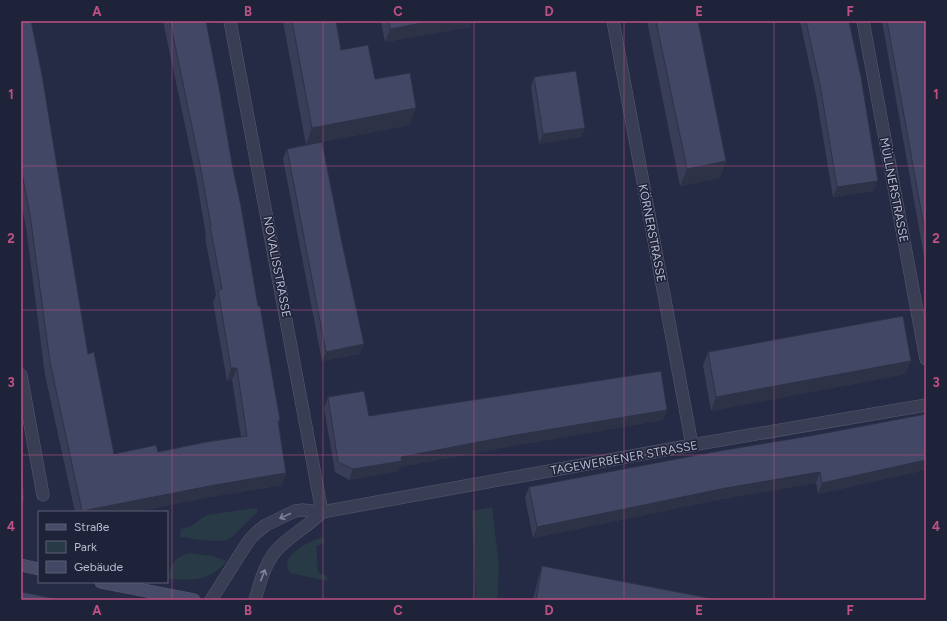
<svg xmlns="http://www.w3.org/2000/svg" width="947" height="621" viewBox="0 0 947 621" font-family="Figtree,sans-serif">
  <style>
    .green { fill: #283a46 }
    .lines { fill: none; stroke-linecap: round; stroke-linejoin: round }
    .minor-casing { stroke: #56596f; stroke-width: 13 }
    .tertiary-casing { stroke: #56596f; stroke-width: 13 }
    .secondary-casing { stroke: #56596f; stroke-width: 13 }
    .minor { stroke: #3a3e54; stroke-width: 12 }
    .tertiary { stroke: #3a3e54; stroke-width: 12 }
    .secondary { stroke: #484b67; stroke-width: 12 }
    .wall { fill: #393d57 }
    .shaded-wall { fill: #2e3247 }
    .building { fill: #424765; stroke: #2e3247 }
    .oneway { stroke: #7f8297 }
    .grid { fill: none; stroke: #be5183; stroke-width: 1; stroke-opacity: 0.55 }
    .labels { text-anchor: middle; stroke-width: 3; stroke-linejoin: round; paint-order: stroke }
    .street-label { font-size: 12px; fill: #b8bace; stroke: #1f233a }
    .neatline { fill: none; stroke: #be5183; stroke-width: 1.5 }
    .grid-label { font-size: 13px; text-anchor: middle; font-weight: bold; fill: #be5183 }
  </style>
  <rect width="100%" height="100%" fill="#262b45"/>
  <g class="green">
    <polygon points="492,507 499,567 497,600 476,600 472,511"/>
    <path d="M255 508 257 509V513C248 520 241 529 232 537 223 545 192 538 180 537L181 529 189 527 207 515Z"/>
    <path d="M323 537 324 544 316 546 318 572 327 576V581L290 573C278 555 310 541 323 537Z"/>
    <path d="M188 553 212 556 227 561C209 582 193 580 168 579 170 565 174 558 188 553Z"/>
  </g>
  <g class="lines">
    <defs>
      <g id="minor">
        <polyline points="230,21 322,512"/>
        <polyline points="613,21 692,445"/>
        <polyline points="863,21 926,359"/>
        <polyline points="21,375 43,495"/>
      </g>
      <g id="tertiary">
        <polyline points="211,600 244,548 251,538 257,532 266,525 295,511 303,510 322,512 692,445 926,405"/>
        <path d="M255 600C260 583 264 566 275 552 288 536 308 527 322 512"/>
      </g>
      <g id="secondary">
        <polyline points="21,565 39,569"/>
        <polyline points="101,582 194,600"/>
      </g>
    </defs>
    <use href="#minor" class="minor-casing"/>
    <use href="#tertiary" class="tertiary-casing"/>
    <use href="#secondary" class="secondary-casing"/>
    <use href="#minor" class="minor"/>
    <use href="#tertiary" class="tertiary"/>
    <use href="#secondary" class="secondary"/>
  </g>
  <g class="wall">
    <polygon points="21,21 88,354 114,454 158,452 241,437 232,380 227,381 213,302 216,295 205,238 206,236 197,182 163,21 206,21 258,306 280,420 279,424 286,473 282,485 210,497 135,512 75,512 45,375 26,227 21,203"/>
    <polygon points="283,21 336,21 341,50 375,79 410,125 306,145"/>
    <polygon points="381,21 472,21 470,27 385,42"/>
    <polygon points="647,21 698,21 726,161 720,178 680,186"/>
    <polygon points="800,21 849,21 874,191 833,197 816,95"/>
    <polygon points="882,21 925,21 926,25 926,267"/>
    <polygon points="534,77 585,128 581,137 539,144 531,87"/>
    <polygon points="287,149 342,243 364,344 360,354 322,361 283,159"/>
    <polygon points="708,352 906,374 711,411 703,365"/>
    <polygon points="328,397 369,416 667,410 663,420 507,447 400,467 398,471 349,480 335,472 324,408"/>
    <polygon points="719,451 916,472 818,494 816,483 722,499 533,538 525,498 529,487"/>
    <polygon points="21,466 24,500 21,507"/>
    <polygon points="542,566 719,600 533,600 538,579"/>
  </g>
  <g class="shaded-wall">
    <polygon points="432,21 472,21 470,27 385,42 390,29"/>
    <polygon points="416,108 410,125 306,145 312,128"/>
    <polygon points="585,128 581,137 539,144 543,134"/>
    <polygon points="726,161 720,178 680,186 687,169"/>
    <polygon points="878,181 874,191 833,197 837,187"/>
    <polygon points="364,344 360,354 322,361 326,352"/>
    <polygon points="911,361 906,374 711,411 716,397"/>
    <polygon points="231,368 237,368 232,380 227,381"/>
    <polygon points="667,410 663,420 507,447 400,467 398,471 349,480 353,469 401,457 510,436"/>
    <polygon points="926,460 926,470 916,472 818,494 822,483"/>
    <polygon points="820,472 816,483 722,499 533,538 537,527 726,488"/>
    <polygon points="286,473 282,485 210,497 135,512 82,512 82,511 215,485"/>
  </g>
  <g class="building">
    <polygon points="21,21 31,21 42,75 88,354 94,352 114,454 156,445 158,452 206,442 247,436 237,368 231,368 218,290 222,289 210,226 211,226 201,170 170,21 206,21 220,93 232,164 241,206 258,306 260,306 280,420 278,421 286,473 215,485 82,511 50,362 30,215 21,168"/>
    <polygon points="292,21 336,21 341,50 368,45 375,79 410,73 416,108 312,128"/>
    <polygon points="389,21 432,21 390,29"/>
    <polygon points="656,21 698,21 726,161 687,169"/>
    <polygon points="806,21 849,21 861,77 878,181 837,187 820,85"/>
    <polygon points="887,21 925,21 926,25 926,238"/>
    <polygon points="576,71 585,128 543,134 534,77"/>
    <polygon points="322,142 342,243 364,344 326,352 287,149"/>
    <polygon points="903,316 911,361 716,397 708,352"/>
    <polygon points="661,371 667,410 510,436 401,457 402,461 353,469 338,462 328,397 364,391 369,416"/>
    <polygon points="926,414 926,460 822,483 820,472 726,488 537,527 529,487 719,451 815,435"/>
    <polygon points="21,466 24,500 21,499"/>
    <polygon points="542,566 719,600 536,600"/>
    <polygon points="21,592 62,600 21,600"/>
  </g>
  <defs><path id="oneway-shaft" d="M-6 0H5M1.5-3L5.5 0L1.5 3" fill="none" stroke-width="1.6" stroke-linecap="round" stroke-linejoin="round"/></defs>
  <g class="oneway">
    <use href="#oneway-shaft" transform="translate(285 516) rotate(155)"/>
    <use href="#oneway-shaft" transform="translate(263 575) rotate(-69)"/>
  </g>
  <path class="grid" d="M172 21V600M323 21V600M474 21V600M624 21V600M774 21V600M21 166H926M21 310H926M21 455H926"/>
  <g class="labels">
    <g class="street-label">
      <text transform="translate(894 190) rotate(79)" y="4">MÜLLNERSTRASSE</text>
      <text transform="translate(652 233) rotate(79)" y="4">KÖRNERSTRASSE</text>
      <text transform="translate(277 267) rotate(79)" y="4">NOVALISSTRASSE</text>
      <text transform="translate(624 458) rotate(-10)" y="4">TAGEWERBENER STRASSE</text>
    </g>
  </g>
  <rect width="947" height="621" fill="none" stroke="#1f233a" stroke-width="44"/>
  <rect x="38" y="511" width="130" height="72" fill="#1f233a" stroke="#5c5f75"/>
  <rect x="46" y="524" width="20" height="6" fill="#484b67" stroke="#5c5f75"/>
  <text x="74" y="531" font-size="12" fill="#b8bace">Straße</text>
  <rect x="46" y="541" width="20" height="12" fill="#283a46" stroke="#5c5f75"/>
  <text x="74" y="551" font-size="12" fill="#b8bace">Park</text>
  <rect x="46" y="561" width="20" height="12" fill="#424765" stroke="#5c5f75"/>
  <text x="74" y="571" font-size="12" fill="#b8bace">Gebäude</text>
  <rect x="22" y="22" width="903" height="577" class="neatline"/>
  <g class="grid-label">
    <text x="97" y="16">A</text>
    <text x="248" y="16">B</text>
    <text x="398" y="16">C</text>
    <text x="549" y="16">D</text>
    <text x="699" y="16">E</text>
    <text x="850" y="16">F</text>
    <text x="11" y="99">1</text>
    <text x="936" y="99">1</text>
    <text x="11" y="243">2</text>
    <text x="936" y="243">2</text>
    <text x="11" y="387">3</text>
    <text x="936" y="387">3</text>
    <text x="11" y="531">4</text>
    <text x="936" y="531">4</text>
    <text x="97" y="615">A</text>
    <text x="248" y="615">B</text>
    <text x="398" y="615">C</text>
    <text x="549" y="615">D</text>
    <text x="699" y="615">E</text>
    <text x="850" y="615">F</text>
  </g>
</svg>
